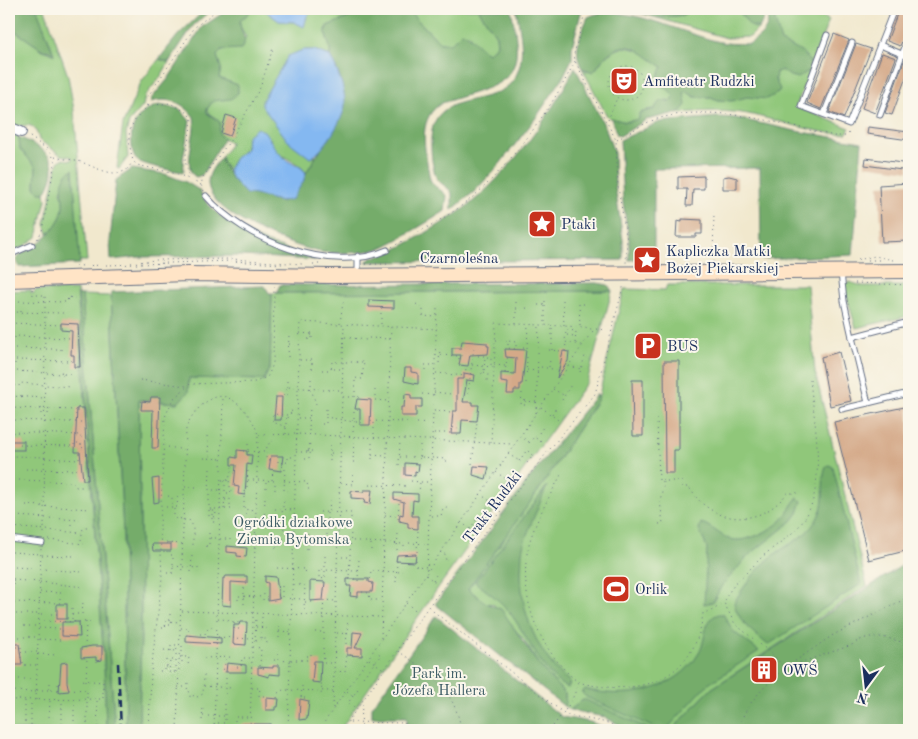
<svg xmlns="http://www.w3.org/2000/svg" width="918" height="739" viewBox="0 0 918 739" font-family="'Old Standard TT',serif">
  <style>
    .green { fill: #90c77a; stroke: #567b6c }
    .forest { fill: #74ac6a; stroke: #486e64 }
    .water { fill: #84b8f1; stroke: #5074a8 }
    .building { fill: #d4a988 }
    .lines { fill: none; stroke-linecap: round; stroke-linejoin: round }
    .lane-casing { stroke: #667085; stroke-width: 7 }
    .street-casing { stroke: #667085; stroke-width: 12 }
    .secondary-casing { stroke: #667085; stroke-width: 16 }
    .path { stroke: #667085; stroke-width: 1; stroke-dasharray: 1 4; stroke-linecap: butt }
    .lane { stroke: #fff; stroke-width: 5 }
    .street { stroke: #fff; stroke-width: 10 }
    .secondary { stroke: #ffe4c6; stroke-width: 14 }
    .rail { stroke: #1b2f5e; stroke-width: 2.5; stroke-dasharray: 8 4; stroke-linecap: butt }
    .labels { text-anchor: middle; stroke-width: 4; stroke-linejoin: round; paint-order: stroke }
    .poi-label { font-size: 15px; fill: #1b2f5e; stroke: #fbf7ec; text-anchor: start }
    .street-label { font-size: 15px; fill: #1b2f5e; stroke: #fbf7ec }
    .park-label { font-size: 15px; fill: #3e5d66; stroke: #fbf7ec }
  </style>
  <rect width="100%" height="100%" fill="#fbf7ec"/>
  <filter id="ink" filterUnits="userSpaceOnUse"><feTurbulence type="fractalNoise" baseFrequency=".02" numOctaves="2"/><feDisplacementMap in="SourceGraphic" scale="10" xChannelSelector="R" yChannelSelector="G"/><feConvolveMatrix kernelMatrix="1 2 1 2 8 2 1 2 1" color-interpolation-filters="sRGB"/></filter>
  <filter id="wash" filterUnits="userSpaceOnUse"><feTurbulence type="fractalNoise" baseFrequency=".0096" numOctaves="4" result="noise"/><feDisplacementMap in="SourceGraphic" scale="20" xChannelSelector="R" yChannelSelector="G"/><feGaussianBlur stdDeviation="1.12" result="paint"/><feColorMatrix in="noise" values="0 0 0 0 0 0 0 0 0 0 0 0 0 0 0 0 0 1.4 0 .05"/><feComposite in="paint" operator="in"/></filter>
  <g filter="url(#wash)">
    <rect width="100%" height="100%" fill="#f1e8cd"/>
    <g class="green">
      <path d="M37 9H45L68 76 74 110 87 261H79L73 169 61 191C67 210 61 221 48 234L45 224 58 162 62 159 72 160V157L61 155 39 140C34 117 25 129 9 125V27L43 50 54 54Z"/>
      <path d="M253 9H263L279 21 294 22 304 26 307 16 314 9H362L353 16 327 26C324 37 332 45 330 56L314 50H303L262 101 310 158 316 156 306 173C296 157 275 160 270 138L247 136 246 149 235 158 228 170 222 162V156L231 143 219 135 217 119 208 113 207 109 213 101 238 93 237 85 219 78 221 68 217 56 221 50 236 49 246 37 240 26V21Z"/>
      <polygon points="407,9 478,9 496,35 497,45 488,53 479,47 468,34 451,43 440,43"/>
      <polygon points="688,9 737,9 754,28 759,28 750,37 727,38 657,18 684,15"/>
      <path d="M772 9H807L829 20 811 65C804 46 784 50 778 39 775 34 776 19 772 9Z"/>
      <path d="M625 47 642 51 663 67 658 76 662 86 670 90 674 96 672 101 666 100 654 109 647 110C645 112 642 118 639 119 630 123 612 122 607 116L582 68 586 71 596 69C604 57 611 50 625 47Z"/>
      <polygon points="159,59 167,62 171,59 161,76 145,96 143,106 129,122 126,134 128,157 119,169 117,168 123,124 141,82"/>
      <path d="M778 70C791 72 796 80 810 70L796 107 850 128 847 133C829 138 765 116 742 113 719 110 696 111 673 114L680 112 684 92 686 91 695 97H711L718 100 778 93 775 75Z"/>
      <polygon points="9,132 19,137 20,149 36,167 35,187 39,192 45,193 46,200 37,237 23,247 9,252 9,201 15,194 9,181"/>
      <polygon points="849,282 863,286 909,286 909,316 856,328 843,284"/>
      <polygon points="667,285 807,285 815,372 867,586 711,689 672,730 651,730 583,700 570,710 565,707 565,694 539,665 524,640 493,604 486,603 468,589 541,487 598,399 624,289 665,290"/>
      <polygon points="31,290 31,293 34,293 35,290 77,290 104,661 106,729 112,730 9,730 9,291"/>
      <polygon points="612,291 587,382 438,588 340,730 139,730 141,626 139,400 178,403 189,378 264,380 270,367 272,293"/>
      <polygon points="82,295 111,296 123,532 126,730 115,730"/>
    </g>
    <g class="forest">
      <polygon points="9,9 37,9 54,55 49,51 43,50 9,27"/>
      <polygon points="206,9 212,9 193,26 171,59 168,62 159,59 178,35"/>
      <path d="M229 9H253L240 21C239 33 250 38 241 49L221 50 217 56 221 68 219 78 238 85V93L231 99 213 101 207 109V113L220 122C220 130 216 133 224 139L202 175 196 177C181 170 197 133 194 117 183 102 169 97 151 102V99L168 79 202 27Z"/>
      <path d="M362 9H407L440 43H451L462 32C471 35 478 47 488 53L497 45 496 35 478 9H511C528 86 505 82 442 103 418 117 424 145 428 168 429 173 429 179 432 183 436 188 443 191 447 196L445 211C435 218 388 246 378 249 362 253 338 254 321 252 293 247 210 216 208 183 208 172 216 164 222 156 220 167 239 186 246 194H259L281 202 303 182 306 173 343 113C348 94 339 73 330 56 332 45 323 37 327 26L353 16Z"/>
      <path d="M516 9H582L572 47V59L562 79 535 119 499 165 475 191 452 210V193C448 186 439 184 436 177 432 166 431 154 431 143 430 86 493 111 514 79 527 59 520 31 516 9Z"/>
      <polygon points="625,9 688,9 684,15 657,18"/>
      <polygon points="737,9 759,9 764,18 759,28 750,26"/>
      <path d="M764 9H772L781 42C793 48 806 51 811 65L810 70 798 78 790 76 782 70 776 72 775 80 780 89 778 93 767 99 747 97 732 101 718 100 711 97H695L686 91 684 93 686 105 680 112 646 120 620 136 617 135 611 118 626 122 639 119V113L654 109 660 101H672L674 96 669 90 662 86 658 76 663 67C642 55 630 34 605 57 600 61 598 68 593 72L582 68C572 52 581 33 588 17 621 0 690 38 726 43 733 44 741 43 749 44 764 35 773 25 764 9Z"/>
      <path d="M575 67 605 127 614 153 615 187 623 240V260L366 262C372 256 382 255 390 252 411 242 433 229 453 216 499 188 552 115 575 67Z"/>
      <path d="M159 105 180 109 190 121 183 159 184 172C173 171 147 166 138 161 133 158 133 152 132 147 129 126 138 111 159 105Z"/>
      <polygon points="718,117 736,118 796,131 862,142 853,255 761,259 760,168 654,169 654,259 629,260 629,239 623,203 620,140 660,122"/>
      <path d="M19 137C47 150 64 160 45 193H39L35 187 36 167 20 149Z"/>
      <path d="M73 169 80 264 19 267 16 260C20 252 28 251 34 247 44 240 55 228 60 218 69 201 53 180 73 169Z"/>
      <polygon points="132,169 165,174 186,182 199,190 208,205 226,221 266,242 316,260 241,256 139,257 111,260 110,241 116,180"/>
      <polygon points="597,283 608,285 612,291 276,293 280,285"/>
      <polygon points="265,286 269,293 272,293 270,367 264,380 189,378 188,392 178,403 139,400 141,626 139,730 126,730 123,532 111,292"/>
      <polygon points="78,294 82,295 115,730 106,729 104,661"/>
      <polygon points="597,394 598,399 541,487 468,589 486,603 501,609 539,665 565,694 565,707 435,604 542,462"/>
      <path d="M829 465 833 467 861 584 768 645C754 633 738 622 734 603 742 588 757 569 770 558 788 543 808 538 819 515 827 498 820 482 826 466Z"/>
      <path d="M547 486C539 506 529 526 523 547 521 554 522 562 521 570 520 612 537 655 570 682L568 688C544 680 524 627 505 607 497 598 485 590 475 582Z"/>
      <path d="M797 498 802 501 798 513 792 521 748 556 721 587 713 602 704 604 707 548 699 529 701 523C713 526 722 539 735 540 750 541 771 530 781 521 788 515 790 505 797 498Z"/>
      <polygon points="909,561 909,730 672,730 711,689"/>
      <path d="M719 614H723L734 632 759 651 707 685 666 730H659L586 697 582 693 585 689C624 700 677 692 699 653 707 640 702 619 719 614Z"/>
      <polygon points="436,616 562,717 590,722 607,728 606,730 407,730 407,717 372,717 372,707"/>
      <polygon points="583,700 586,700 651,730 629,730 604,717 570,710"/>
    </g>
    <g class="water">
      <polygon points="263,9 314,9 307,16 304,27 294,22 279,21"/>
      <path d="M303 50H314L330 56C337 70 345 87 345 104 345 117 322 154 310 158L288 141 262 106V101L288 56Z"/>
      <path d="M257 128 264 131C271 140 274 149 283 157 291 165 299 163 306 173L303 182 292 199C279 205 262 194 246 194L232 179 228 170 235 158 246 149 247 136Z"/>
    </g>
    <g id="blocks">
      <g class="building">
        <polygon points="899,9 909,9 909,32 905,34 900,46 887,41"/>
        <polygon points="834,34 849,40 821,109 807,103"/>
        <polygon points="856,44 871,49 844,118 829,112"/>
        <polygon points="882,53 896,58 875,113 862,108"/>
        <polygon points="904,61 909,63 909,69 892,115 885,113"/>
        <polygon points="226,115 236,118 230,136 221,133"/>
        <polygon points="868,127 909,132 909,140 867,134"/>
        <polygon points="866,158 909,164 909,171 865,165"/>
        <polygon points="704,176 704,189 693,189 692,206 686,206 687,189 678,189 678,177"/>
        <polygon points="729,176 737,178 737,189 723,189 723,177"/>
        <polygon points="909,183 909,241 882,242 879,185"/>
        <polygon points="682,219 702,220 702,234 696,234 696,237 676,237 677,221 682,222"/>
        <polygon points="369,300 394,301 394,308 369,307"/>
        <polygon points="61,323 78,324 80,367 74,367 74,355 71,355 72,331 61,330"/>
        <polygon points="462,341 487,343 487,346 489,346 488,354 470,355 468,366 459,365 461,355 452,355 452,348 461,348"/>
        <polygon points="505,349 526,350 522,384 520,384 520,390 514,390 514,394 507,394 508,383 501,382 501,373 515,374 516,358 506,357"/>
        <polygon points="563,351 569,352 568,361 557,378"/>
        <polygon points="839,352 851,401 830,406 821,357"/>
        <polygon points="664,361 679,361 679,450 674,450 674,473 665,473"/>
        <polygon points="405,368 411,368 411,372 418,373 418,384 404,381"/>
        <polygon points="464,373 475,375 474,381 467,380 463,402 473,402 473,405 479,405 477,421 462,420 461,434 451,434 453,411 457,411 457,379 464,379"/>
        <polygon points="632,380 643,380 643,436 633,436"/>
        <polygon points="405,394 411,395 411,399 422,399 422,407 416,407 416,416 401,416 401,407 404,407"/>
        <polygon points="151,397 160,397 158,448 152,448 153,410 141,410 142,401 150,402"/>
        <polygon points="276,397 282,397 281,420 274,420"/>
        <polygon points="357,399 371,400 370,425 360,425 360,409 355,409"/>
        <polygon points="909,406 909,550 869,560 834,422"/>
        <polygon points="77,408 84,408 88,480 83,480 80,452 75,452"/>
        <rect x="9" y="441" width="15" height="9"/>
        <polygon points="237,450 247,451 247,455 252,455 251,465 247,464 245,495 238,494 239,487 234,486 236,465 231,465 231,457 237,458"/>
        <polygon points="271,456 283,456 281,471 269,469"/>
        <polygon points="405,463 419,464 418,472 415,471 415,476 405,475"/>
        <polygon points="474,466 489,467 486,479 473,475"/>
        <polygon points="159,478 159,502 154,503 152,479"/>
        <polygon points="364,490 372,490 370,504 364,503 365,499 351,498 351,491 364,492"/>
        <polygon points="394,493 418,494 418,501 413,500 412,516 418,516 418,529 408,528 408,523 399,521 400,514 403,515 404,502 394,499"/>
        <polygon points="152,544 171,544 171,551 153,551"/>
        <polygon points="227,546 247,548 246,557 237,556 237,553 227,552"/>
        <polygon points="416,554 415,562 396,561 397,555"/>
        <polygon points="226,576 247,576 247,583 231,582 231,606 222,605 223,578 225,578"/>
        <polygon points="265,576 276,577 279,599 268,601 268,583 265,582"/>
        <polygon points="347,579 369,579 369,582 373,583 372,592 358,592 358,597 350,596 351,586 347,586"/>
        <polygon points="310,581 325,582 323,600 310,601"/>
        <rect x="57" y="604" width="10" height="15"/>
        <polygon points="62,622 79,622 80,637 62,636"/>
        <polygon points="240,622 247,622 246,645 233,644 234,625 239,625"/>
        <polygon points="353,632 362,633 355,648 362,648 362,656 347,655 347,648 352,648"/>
        <polygon points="186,635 221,638 221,644 186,642"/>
        <polygon points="9,644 19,644 22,665 9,665"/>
        <polygon points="92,646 102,646 102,660 96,661 96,657 81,658 81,648"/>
        <polygon points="770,660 774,667 764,677 758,668 762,663 765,665"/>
        <polygon points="314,661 321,661 320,683 312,682"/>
        <polygon points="67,662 67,682 69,691 59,692 61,663"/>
        <polygon points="227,663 246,665 246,672 226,672"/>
        <polygon points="273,666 280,666 280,675 269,674 269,677 258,674 258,667 273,668"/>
        <polygon points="266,698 279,699 278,707 275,707 275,710 266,710"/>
        <polygon points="300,699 309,701 307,719 299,720"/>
        <rect x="242" y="724" width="29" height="6"/>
      </g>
    </g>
  </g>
  <g filter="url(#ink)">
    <use href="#blocks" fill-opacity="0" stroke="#667085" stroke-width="1"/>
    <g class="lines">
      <defs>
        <g id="lane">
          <polyline points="827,35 801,106 849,124 894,9"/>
          <polyline points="880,45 909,57"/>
          <polyline points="824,114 852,43"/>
          <polyline points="880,115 909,36"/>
          <path d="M206 196C243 240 332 275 387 250"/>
          <polyline points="9,255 32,245"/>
          <polyline points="841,272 844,301 852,337 909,322"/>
          <polyline points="358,275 358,256"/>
          <polyline points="852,337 868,403 909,393"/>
          <polyline points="842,409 868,403"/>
          <polyline points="9,539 42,543"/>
        </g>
        <polyline id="street" points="9,127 21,132"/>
        <polyline id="secondary" points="9,280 188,274 330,276 909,271"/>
      </defs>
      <use href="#lane" class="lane-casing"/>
      <use href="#street" class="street-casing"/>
      <use href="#secondary" class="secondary-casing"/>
      <g class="path">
        <polyline points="586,9 574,54 575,61 616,140 618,187 627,240 626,263"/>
        <circle cx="626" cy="83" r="17"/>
        <polyline points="148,106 170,103 188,113 192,120 185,160 189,178"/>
        <polyline points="608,120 617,98"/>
        <polyline points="30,137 51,152 55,162 42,231 37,240"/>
        <path d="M617 140C628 133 639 126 651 121 706 101 780 123 834 136H846L851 131"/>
        <path d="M55 157C61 159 68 159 75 160 92 164 121 186 132 162"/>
        <path d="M201 185 178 174 137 165 133 161C126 132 127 127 148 106L146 99 195 27 218 9"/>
        <polyline points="204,191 201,185 203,177 232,138 260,88 273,48"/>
        <path d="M392 247C418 232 445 219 468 201 508 169 553 107 575 61"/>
        <polyline points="858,260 875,256 893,260"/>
        <polyline points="868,260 881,260"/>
        <polyline points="713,262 714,212"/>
        <polyline points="131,263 155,260 232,259 302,264"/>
        <polyline points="313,264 322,264"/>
        <polyline points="366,264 389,264"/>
        <polyline points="76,266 232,261 282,264"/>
        <polyline points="855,283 909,285"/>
        <polyline points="32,289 33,295 45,295 45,298 44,536"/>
        <polyline points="563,300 564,326"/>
        <polyline points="19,301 67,302 68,297 75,298"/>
        <polyline points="545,301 545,325"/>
        <polyline points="516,302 516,323"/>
        <polyline points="416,304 423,308 423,316 436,317"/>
        <polyline points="538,305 544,305"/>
        <polyline points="516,309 528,308"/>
        <polyline points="21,311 21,306"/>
        <polyline points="11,317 12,312 63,313"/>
        <polyline points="340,323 343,302"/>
        <polyline points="381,324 381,305"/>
        <polyline points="580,325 579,304 585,304"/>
        <polyline points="11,329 11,323 62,325"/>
        <polyline points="592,332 596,329 604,330"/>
        <polyline points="300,333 311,334"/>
        <rect x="311" y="333" width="2" height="2"/>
        <polyline points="567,335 574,336"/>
        <polyline points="345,337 366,340"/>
        <polyline points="15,338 15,336 71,338"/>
        <polyline points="369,338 390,339"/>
        <polyline points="308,339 312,339 312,336"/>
        <polyline points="496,340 508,341 508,348 516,349 516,342 508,341"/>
        <polyline points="575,343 576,331 566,330 565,342 582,345"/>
        <polyline points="289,344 299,345"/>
        <polyline points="15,348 44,349"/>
        <polyline points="523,348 528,348"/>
        <polyline points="527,348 528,324"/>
        <polyline points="46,349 61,349 61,353"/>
        <polyline points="549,350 561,351"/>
        <polyline points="552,350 552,326"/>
        <polyline points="565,351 566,343"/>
        <polyline points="436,355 459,356 459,364"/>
        <polyline points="478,356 485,356 484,372 481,374"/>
        <polyline points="288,357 289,335"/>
        <polyline points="487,357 491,358 491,366"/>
        <polyline points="300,360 312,360 312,369 316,369"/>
        <polyline points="439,363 440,348"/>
        <polyline points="15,364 15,360 72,361"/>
        <polyline points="472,365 493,367"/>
        <polyline points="494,365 505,366"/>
        <polyline points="569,366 581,369"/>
        <polyline points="541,367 564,371"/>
        <polyline points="549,367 550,360"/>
        <polyline points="340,369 331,369 332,362 354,362"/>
        <polyline points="322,370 331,370"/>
        <polyline points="425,370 425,365 435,365"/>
        <polyline points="527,370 538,371"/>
        <polyline points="17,371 61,374"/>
        <polygon points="61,372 64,373 63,375 61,375"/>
        <polyline points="484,372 488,374 487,381"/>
        <polyline points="580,372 586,353"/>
        <polyline points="436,373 465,376 466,368"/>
        <polyline points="505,373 507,358 511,358"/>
        <polyline points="64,374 73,374"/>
        <polyline points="311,379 311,389 316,404"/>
        <polyline points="140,380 186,386"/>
        <path d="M810 380C814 421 829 491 800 525 788 539 770 548 757 562 745 575 729 586 724 603L735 624 772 654 785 668 852 645C872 630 888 639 909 644"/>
        <polyline points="526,383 527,357"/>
        <polyline points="9,385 19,386 20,383 71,387"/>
        <polyline points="287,387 287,377"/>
        <polyline points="553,389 565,396"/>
        <polyline points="323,390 342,390"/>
        <polyline points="375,390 375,400 388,401"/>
        <polyline points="434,392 451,394"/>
        <polyline points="522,393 521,405 525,405 525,398"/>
        <polyline points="422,394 434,395"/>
        <polyline points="468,394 474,346"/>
        <polyline points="283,395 287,396 287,387 319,389"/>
        <polyline points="11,396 44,398"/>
        <polyline points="21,396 21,391"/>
        <polyline points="343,397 361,397"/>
        <polyline points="355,397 355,378 362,379 364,362 354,362 358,362"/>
        <polyline points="562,400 572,383"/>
        <polyline points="525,401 536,402"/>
        <polyline points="79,407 76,407 76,415 79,415"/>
        <polyline points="541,407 558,420"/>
        <polyline points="10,408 76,410"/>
        <polyline points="326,409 326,416"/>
        <polygon points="291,411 293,412 291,414 290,413"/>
        <polyline points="434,411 452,412"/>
        <polyline points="536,413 539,325"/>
        <polyline points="41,414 41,406"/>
        <polyline points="48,414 49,405"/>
        <polyline points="552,414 556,408"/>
        <polygon points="288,417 289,419 288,420 286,418"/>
        <polyline points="298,418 309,418"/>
        <polyline points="354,418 354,409"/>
        <path d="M657 419 659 481H682V487H689C711 525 760 529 787 493H797V489"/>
        <polyline points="356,421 359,421 359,423"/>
        <polyline points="371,421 407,422"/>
        <polyline points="401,421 401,416"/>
        <polyline points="45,422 81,422"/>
        <polyline points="417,423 432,424"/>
        <polyline points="322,424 326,424 326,417 354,422 356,421 352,420"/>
        <polyline points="9,425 12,425 13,420 44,421"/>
        <polyline points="286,427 273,422 273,414 287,415 287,417"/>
        <polyline points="309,431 310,406"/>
        <polyline points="353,432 354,423"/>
        <polyline points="434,433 451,433 451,427 458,429"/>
        <polyline points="9,434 13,434 13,432 80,435 82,440"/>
        <polyline points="286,434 286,419"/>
        <polyline points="374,434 374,422"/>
        <polyline points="259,435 297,434 512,444"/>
        <polyline points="207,436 210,458"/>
        <polyline points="520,436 529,442"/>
        <polyline points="354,437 353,462 355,462"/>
        <polyline points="536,437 544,426"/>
        <polyline points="529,443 534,437 543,443"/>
        <polyline points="20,445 74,446 74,443 81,443 81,448 85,447"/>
        <polyline points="168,447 185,450"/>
        <polyline points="309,450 310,442"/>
        <polyline points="243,451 265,452"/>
        <polygon points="308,451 311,451 310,454 308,454"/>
        <polyline points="311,451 316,451"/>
        <polyline points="296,452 308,452"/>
        <polyline points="11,453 14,456 44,457"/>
        <polyline points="331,453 341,454"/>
        <polyline points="508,454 521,462"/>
        <polyline points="248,455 248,442"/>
        <polyline points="372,455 385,456"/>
        <polyline points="420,456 420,445"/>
        <polygon points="420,456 422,457 420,459 418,457"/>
        <polyline points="400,457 409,457"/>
        <polyline points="412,457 417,457"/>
        <polyline points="422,457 445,459 447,463"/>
        <polyline points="45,458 79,460 79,453"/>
        <polyline points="204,458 221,459"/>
        <polyline points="305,459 309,459 309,455"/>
        <polyline points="372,459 372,442"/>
        <polyline points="270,460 266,459 267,445 273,441"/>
        <polyline points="278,461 278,463 288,462 288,457 295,457"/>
        <polyline points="330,461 330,441"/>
        <polyline points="519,461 527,450 533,456 526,464"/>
        <polyline points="472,464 477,422"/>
        <polyline points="399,465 400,440"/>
        <polyline points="26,469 80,470"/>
        <polyline points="210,469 209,490 220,490"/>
        <polyline points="285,469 284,490 288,491"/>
        <polyline points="496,472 506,479"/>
        <polyline points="19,480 74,482 76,487 82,487"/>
        <polyline points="222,480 229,480"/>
        <polyline points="225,480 225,493 231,493 229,480 232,467"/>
        <polyline points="248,480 257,480"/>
        <polyline points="258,480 275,481 275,490"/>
        <polyline points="272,480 273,470"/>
        <polyline points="284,481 307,482 308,489 310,489"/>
        <polyline points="411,481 420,482 419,493"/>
        <polyline points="421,482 431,482"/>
        <polyline points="341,483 352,484"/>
        <polyline points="369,485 408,486"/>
        <polyline points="185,487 196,487 196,489"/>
        <polyline points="247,487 248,470"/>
        <polyline points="266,488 266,481"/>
        <polyline points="352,491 353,472"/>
        <polyline points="480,494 490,501 486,507 491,508"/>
        <polyline points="209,495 209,516 215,517"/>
        <polyline points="168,496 172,497 172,507"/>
        <polyline points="244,497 244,508 247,509"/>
        <polyline points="225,500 230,499 230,508"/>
        <polyline points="399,503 398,521 402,521"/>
        <polyline points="26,505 90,509"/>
        <polyline points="166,507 177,507 178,495"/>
        <polyline points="174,509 174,518 183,519"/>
        <polyline points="210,509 234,509"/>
        <polyline points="224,509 225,495"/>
        <polyline points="275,509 294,510"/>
        <polyline points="329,511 330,497"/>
        <polyline points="320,512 351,513 351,519"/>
        <polyline points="212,515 212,511 216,511 215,522 212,522 212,518"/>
        <polyline points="246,515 247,509 255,510"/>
        <polyline points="385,515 398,516"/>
        <polyline points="15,516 80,520"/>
        <polyline points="432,516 441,516 443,508 447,508"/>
        <polyline points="327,519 327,512"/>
        <polyline points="184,520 189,520 193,526 193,547"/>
        <polyline points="274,520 281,520 284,500"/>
        <polyline points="265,521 270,521"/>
        <polyline points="461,522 470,529"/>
        <polyline points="9,524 14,524"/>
        <polyline points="10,524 10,527 82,533"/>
        <polyline points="264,524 265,497"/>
        <polyline points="659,524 663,523 660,501 664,482"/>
        <polyline points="72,525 72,520"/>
        <polyline points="318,529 327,528 327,546"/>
        <polyline points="256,535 263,535 263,547"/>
        <polyline points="464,537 480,515"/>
        <polyline points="210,538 218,538"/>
        <polyline points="220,539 230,539 230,544"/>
        <polyline points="49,540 84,544"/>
        <polyline points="81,540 83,528 88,528"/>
        <polyline points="295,540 312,540"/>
        <polyline points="318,540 359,541"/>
        <polyline points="283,541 294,542"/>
        <polyline points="365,542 404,544 404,550"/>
        <polyline points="166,543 183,544"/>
        <polyline points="409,543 429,544"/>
        <polyline points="206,546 209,546 209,530"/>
        <polyline points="276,548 276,545 282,545 284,527"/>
        <polyline points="307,549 308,531"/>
        <polyline points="371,550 371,543"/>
        <polyline points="397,550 398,533"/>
        <polyline points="12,552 40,554"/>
        <polyline points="417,552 418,531"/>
        <polyline points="440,552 445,554 446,561"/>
        <polyline points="42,555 73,556"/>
        <polyline points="350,555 351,531"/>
        <path d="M325 556V579L319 578V570C332 570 345 571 358 571"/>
        <polyline points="342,557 350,557 349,579 358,579"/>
        <polyline points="416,560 416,566 428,567"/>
        <polyline points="173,566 198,568 198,573"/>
        <polyline points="15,567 82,572"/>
        <polyline points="277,568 305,569 306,575"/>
        <polyline points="427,570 437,309"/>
        <polyline points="191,572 192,555"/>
        <polyline points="167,573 173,573 173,555 170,555"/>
        <polyline points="426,575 437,584"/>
        <polyline points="13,580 40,582"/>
        <polyline points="433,580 436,575"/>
        <polyline points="358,581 359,558"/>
        <polyline points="367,581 370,581 371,571 403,572"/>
        <polyline points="40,582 84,587"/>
        <polyline points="396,582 397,561"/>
        <polyline points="13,584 13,577"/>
        <polyline points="294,585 305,585 304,610"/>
        <polyline points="40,592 61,593 61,590"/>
        <polyline points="362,592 369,593 370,600 381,600"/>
        <polyline points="282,597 282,586"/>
        <polyline points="279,598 303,599"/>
        <polyline points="238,600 238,596 264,597"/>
        <polyline points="263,600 264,594 267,594"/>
        <polyline points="9,602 60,603 60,598"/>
        <polyline points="305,602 312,602"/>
        <polyline points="406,603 418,612"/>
        <polyline points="244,604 244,586"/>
        <polyline points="72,608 72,621"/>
        <polyline points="429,608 561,711 567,715 608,723 623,730"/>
        <polyline points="182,611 380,617"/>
        <polyline points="323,611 324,600 335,601"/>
        <polyline points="16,614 61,614"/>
        <polyline points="72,614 82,614 83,602"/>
        <polyline points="218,618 239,623"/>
        <polyline points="39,621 90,622"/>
        <polyline points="234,623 234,629 239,629"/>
        <polyline points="170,625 170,613"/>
        <polyline points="24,626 38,626"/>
        <polyline points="256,627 268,628"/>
        <polyline points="39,628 60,629 60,631 64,631"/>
        <polyline points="162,628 165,628 166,621 180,622"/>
        <polyline points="181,628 189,628 189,635"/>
        <polyline points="279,631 291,632"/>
        <polyline points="315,632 323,632"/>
        <polyline points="337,633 352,634"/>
        <polyline points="200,634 205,634 206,631 210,627 216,627"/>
        <polyline points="14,637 36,637"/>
        <polyline points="218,637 251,639"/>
        <polyline points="261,638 262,617"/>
        <polyline points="279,638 279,627"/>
        <polyline points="381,638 391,325"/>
        <polyline points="39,639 60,640"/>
        <polyline points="324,639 324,617"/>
        <polyline points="255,641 256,617"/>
        <polyline points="256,641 265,638 265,642 268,643"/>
        <polyline points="346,644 348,620"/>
        <polyline points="253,647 261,648 260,667 267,670"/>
        <polyline points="85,648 86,622"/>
        <polyline points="323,648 324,663 334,663"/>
        <polyline points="164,650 177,651"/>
        <polyline points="10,651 13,651 13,647 21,647 21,658"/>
        <polyline points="171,651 171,645 179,645"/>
        <path d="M398 651C429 672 456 691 461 730"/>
        <polyline points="21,652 37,652"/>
        <polyline points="38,654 57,655"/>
        <polyline points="176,655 177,647"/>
        <polyline points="180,657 189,657 188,666"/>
        <polyline points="204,658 233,657"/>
        <polyline points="226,659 223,672 229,672"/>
        <polyline points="369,659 385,670"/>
        <polyline points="274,660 290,661"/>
        <polyline points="291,660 307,660 307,656 311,656 311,651"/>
        <polyline points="23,662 23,665 37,665"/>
        <polyline points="182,662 182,646"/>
        <polyline points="791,664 833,635 909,597"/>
        <polyline points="278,665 278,651"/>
        <polyline points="167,666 167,658"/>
        <polyline points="237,667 241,667 242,658 251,658"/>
        <polyline points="160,671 164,671 164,667 169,667"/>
        <polyline points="335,671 345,672 347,655 352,655"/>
        <polyline points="176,672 176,660 170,660 169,672 178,672"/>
        <polyline points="363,677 381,655 378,653"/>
        <polyline points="9,679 36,679"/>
        <polyline points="86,681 87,658 93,657"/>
        <polyline points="317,682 318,684 322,684 321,696"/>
        <path d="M578 682C637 698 696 681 703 613L711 611 723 604"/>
        <polyline points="50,683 50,689"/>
        <polyline points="188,683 187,691 190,692 190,697 193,697 194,693"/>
        <polyline points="58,684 59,692"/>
        <polyline points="204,686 232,688 232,690"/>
        <polyline points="302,686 301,698 305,698"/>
        <polyline points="9,687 12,687 12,691 36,692"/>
        <polyline points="178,687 187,687"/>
        <polyline points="252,688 260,688 259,696 265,696"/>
        <polyline points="69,689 87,690 87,728"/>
        <polyline points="37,690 58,690"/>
        <polyline points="347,691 353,696 360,686"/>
        <polyline points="226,694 226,676"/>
        <polyline points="353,696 348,703 357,709"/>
        <polyline points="197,697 203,694 204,675"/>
        <polyline points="277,698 278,693 283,690 333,691"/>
        <polyline points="9,700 103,699 103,682 81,680"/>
        <polyline points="36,700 41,549"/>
        <polyline points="25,701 25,729 28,730"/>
        <polyline points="50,701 49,717 53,717"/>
        <polyline points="97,701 98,729 103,730"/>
        <polyline points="333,708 344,325"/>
        <polyline points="203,716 224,716"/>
        <polyline points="202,720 203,707"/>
        <polyline points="74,721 74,701"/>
        <polyline points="235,721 235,717 250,717"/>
        <polyline points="350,722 405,723 405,730"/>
        <polyline points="218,723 225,723 225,703"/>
        <polyline points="60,727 62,727 62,701"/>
        <polyline points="31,730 31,701"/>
        <polyline points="149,730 151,672 162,578 160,526 165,417 173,399 190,384 256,382 268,376 273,364 274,287"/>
        <path d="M177 730 186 429C189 415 210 392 226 397 241 402 255 421 258 435L250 730"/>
        <polyline points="214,730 223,397"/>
        <polyline points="288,730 300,322 437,329"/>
        <polyline points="307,730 308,726"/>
        <polyline points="319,730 591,333 591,329 585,327 496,323 491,443"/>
        <polyline points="342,730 428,607 541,460 595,394 624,284"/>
        <polyline points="361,730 362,703"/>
        <path d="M550 730C562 714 574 702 578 682 539 650 518 599 528 548 534 523 549 497 561 475"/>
        <path d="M738 730C745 703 765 686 785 668"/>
      </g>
      <use href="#lane" class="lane"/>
      <use href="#street" class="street"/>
      <use href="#secondary" class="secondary"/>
      <polyline class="rail" points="118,663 121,730"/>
    </g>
  </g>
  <defs>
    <symbol id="theatre-square" viewBox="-11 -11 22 22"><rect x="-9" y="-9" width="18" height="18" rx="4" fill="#c8321e" stroke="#fbf7ec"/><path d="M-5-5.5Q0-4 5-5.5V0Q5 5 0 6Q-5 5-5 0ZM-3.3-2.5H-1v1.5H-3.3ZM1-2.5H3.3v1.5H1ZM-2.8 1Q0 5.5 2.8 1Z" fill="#fff"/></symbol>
    <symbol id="sight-square" viewBox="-11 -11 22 22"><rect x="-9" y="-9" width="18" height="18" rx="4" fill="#c8321e" stroke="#fbf7ec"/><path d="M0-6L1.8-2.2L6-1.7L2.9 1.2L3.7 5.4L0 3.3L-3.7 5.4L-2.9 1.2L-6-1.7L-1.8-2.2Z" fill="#fff"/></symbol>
    <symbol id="parking-square" viewBox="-11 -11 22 22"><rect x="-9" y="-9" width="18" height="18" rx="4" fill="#c8321e" stroke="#fbf7ec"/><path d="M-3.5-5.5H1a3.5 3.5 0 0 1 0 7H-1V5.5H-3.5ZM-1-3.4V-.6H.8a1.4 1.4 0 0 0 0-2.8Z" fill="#fff"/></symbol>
    <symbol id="stadium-square" viewBox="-11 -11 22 22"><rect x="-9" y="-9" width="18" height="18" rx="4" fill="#c8321e" stroke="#fbf7ec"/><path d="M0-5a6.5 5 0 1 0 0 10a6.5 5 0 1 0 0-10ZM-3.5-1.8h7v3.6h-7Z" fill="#fff"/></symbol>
    <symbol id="building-square" viewBox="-11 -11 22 22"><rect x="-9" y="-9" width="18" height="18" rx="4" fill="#c8321e" stroke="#fbf7ec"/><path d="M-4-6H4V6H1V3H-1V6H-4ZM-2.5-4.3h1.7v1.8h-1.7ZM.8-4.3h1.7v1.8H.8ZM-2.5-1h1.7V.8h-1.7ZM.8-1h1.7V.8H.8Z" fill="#fff"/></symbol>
  </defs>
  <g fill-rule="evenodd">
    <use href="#theatre-square" x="608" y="65" width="32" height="32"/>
    <use href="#sight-square" x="526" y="208" width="32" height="32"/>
    <use href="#sight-square" x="631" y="244" width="32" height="32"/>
    <use href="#parking-square" x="632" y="330" width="32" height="32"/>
    <use href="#stadium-square" x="600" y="573" width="32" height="32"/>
    <use href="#building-square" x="748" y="654" width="32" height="32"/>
  </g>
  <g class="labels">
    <g class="poi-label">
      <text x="643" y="86">Amfiteatr Rudzki</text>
      <text x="561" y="229">Ptaki</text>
      <text x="666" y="256">Kapliczka Matki<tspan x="666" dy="17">Bożej Piekarskiej</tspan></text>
      <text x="667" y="351">BUS</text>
      <text x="635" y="594">Orlik</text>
      <text x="783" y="675">OWŚ</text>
    </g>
    <g class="street-label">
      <text x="459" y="263">Czarnoleśna</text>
      <text transform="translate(492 507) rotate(-53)" y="5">Trakt Rudzki</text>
    </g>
    <g class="park-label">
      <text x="293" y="527">Ogródki działkowe<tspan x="293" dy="17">Ziemia Bytomska</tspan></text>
      <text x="439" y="678">Park im.<tspan x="439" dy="17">Józefa Hallera</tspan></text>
    </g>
  </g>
  <rect width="918" height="739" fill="none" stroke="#fbf7ec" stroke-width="30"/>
  <g transform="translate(866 686) rotate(195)" stroke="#fbf7ec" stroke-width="4" paint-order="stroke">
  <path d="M0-4L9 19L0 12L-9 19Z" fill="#1b2f5e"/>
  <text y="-8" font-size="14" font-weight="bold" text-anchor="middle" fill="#1b2f5e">N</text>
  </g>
</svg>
